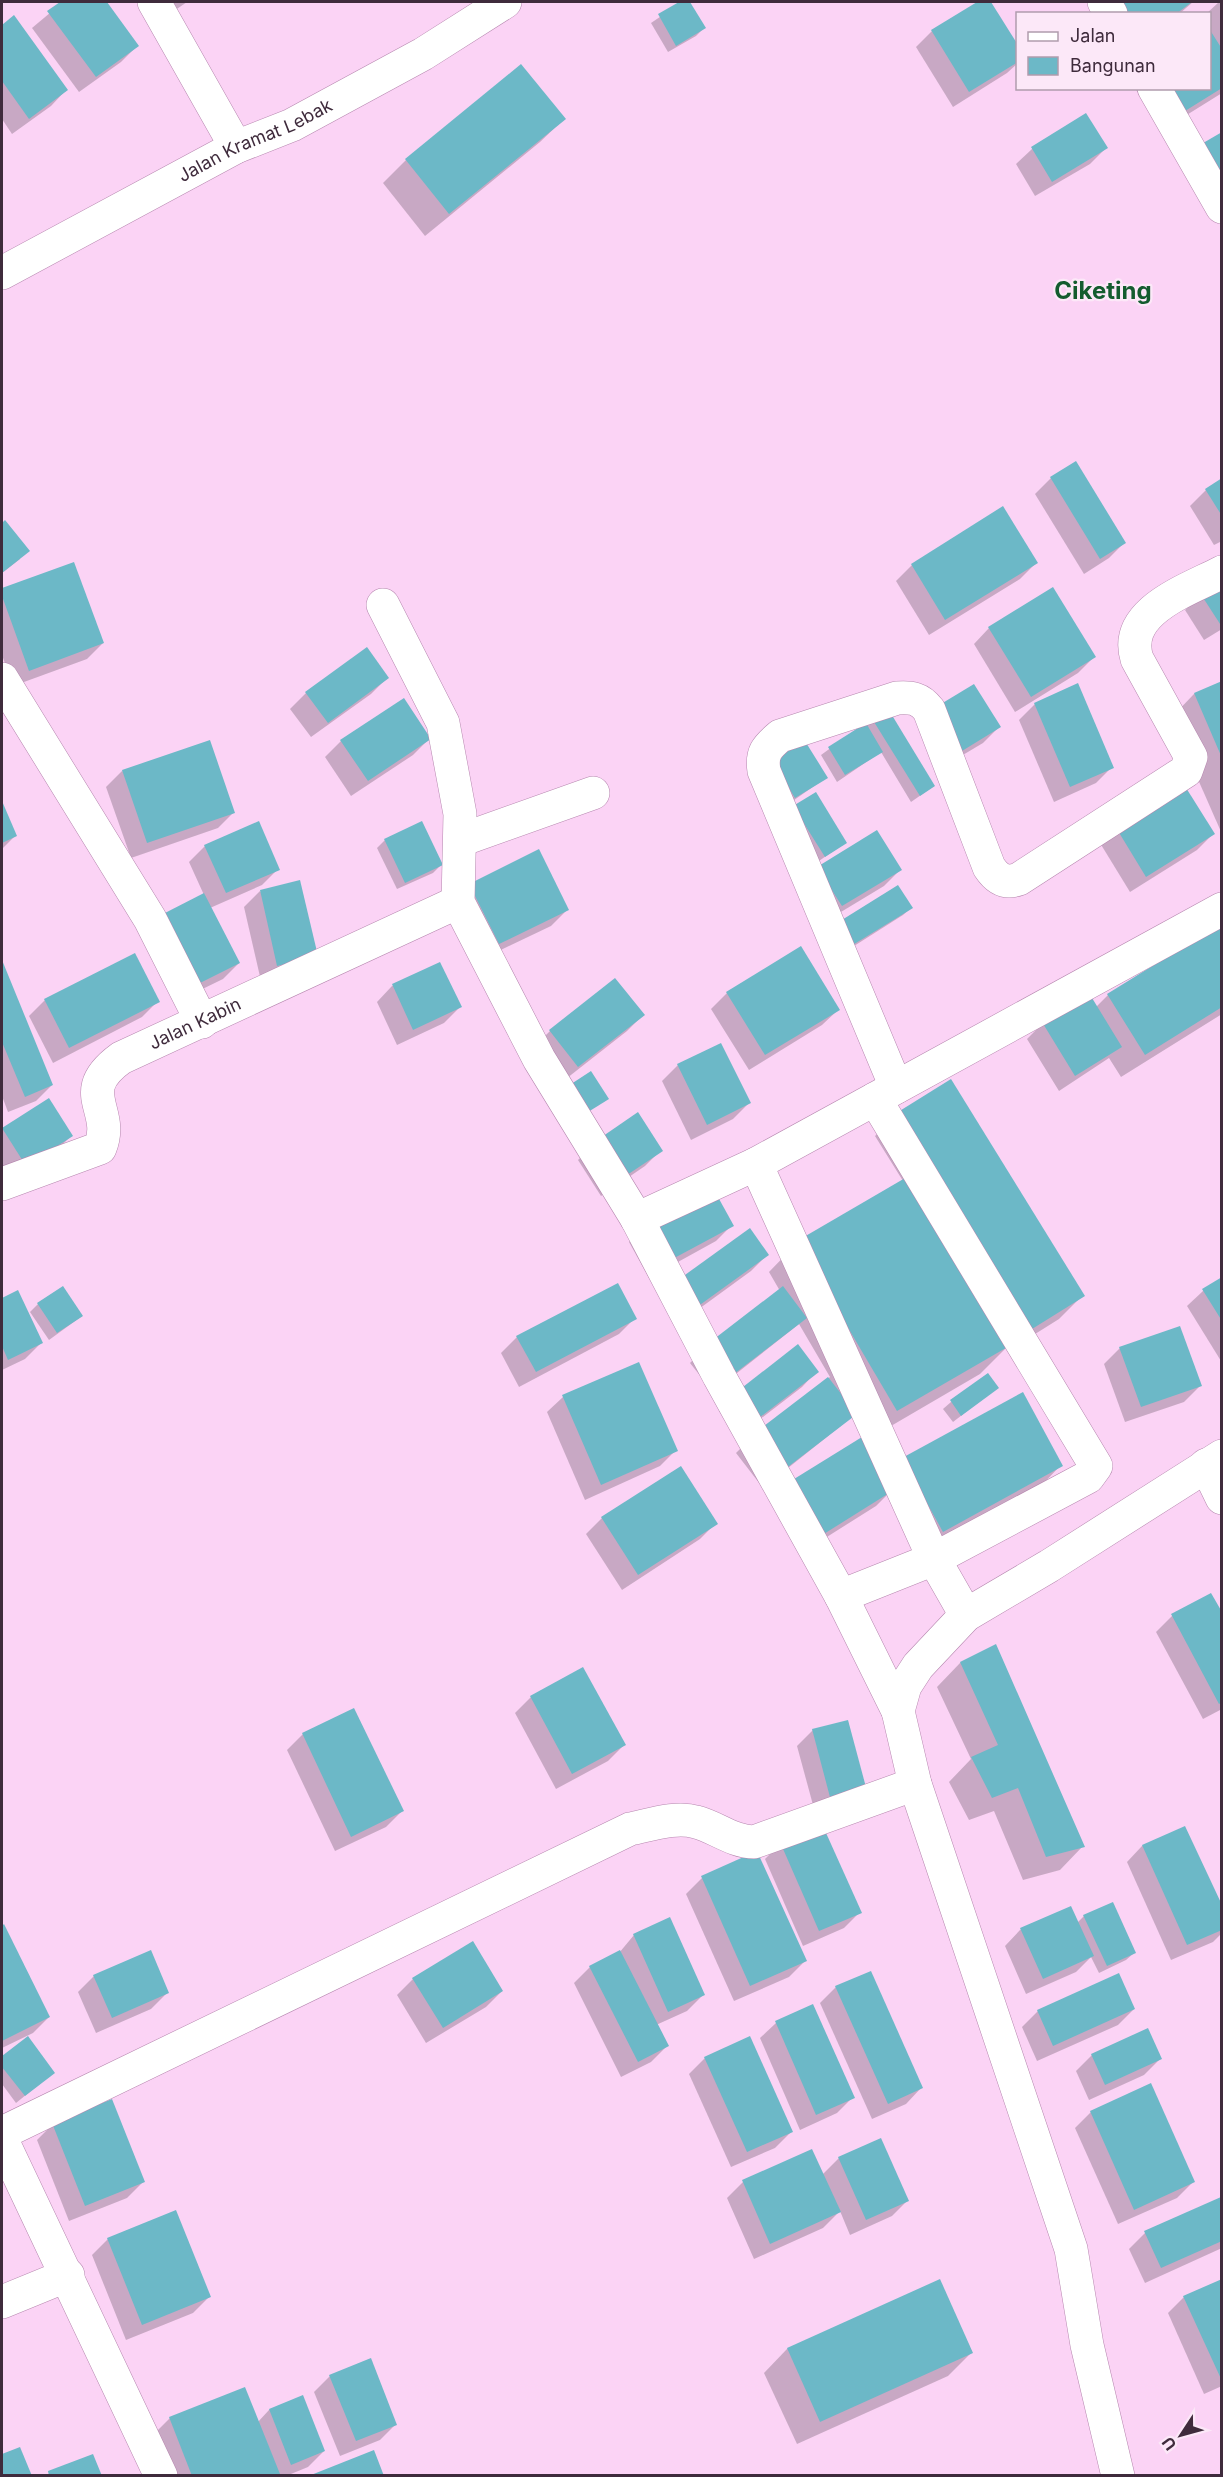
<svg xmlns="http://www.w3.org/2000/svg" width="1223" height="2477" viewBox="0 0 1223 2477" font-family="Inter,sans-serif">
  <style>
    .shadow { fill: #0003 }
    .building { fill: #6cb8c7 }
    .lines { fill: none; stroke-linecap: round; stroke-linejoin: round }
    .minor-casing { stroke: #b687af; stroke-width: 34 }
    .minor { stroke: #fff; stroke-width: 33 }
    .labels { text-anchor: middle; stroke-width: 4.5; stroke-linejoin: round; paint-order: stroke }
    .street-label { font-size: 18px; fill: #3f2b3c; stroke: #fce8f8 }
    .district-label { font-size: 24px; font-weight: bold; fill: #145c2f; stroke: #fce8f8 }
  </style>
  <rect width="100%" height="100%" fill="#fbd3f5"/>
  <g class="shadow">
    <polygon points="63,2 105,2 137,46 121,62 79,92 32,28"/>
    <polygon points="162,2 187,2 171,13"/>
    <polygon points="682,2 689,2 704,28 696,36 668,52 651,23"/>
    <polygon points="980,2 989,2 1018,47 1018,63 1007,73 953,107 916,47 932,31"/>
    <polygon points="1120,2 1193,2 1179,14 1107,14"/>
    <polygon points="1219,2 1222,2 1222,47 1217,45 1222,52 1222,93 1161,131 1135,88 1210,88 1210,14 1206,14"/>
    <polygon points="14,18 66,90 51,106 12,134 2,119 2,26"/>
    <polygon points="564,119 540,142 425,236 383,183 406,160"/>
    <polygon points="1106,148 1090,164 1035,196 1016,164 1032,149"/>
    <polygon points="1075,463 1124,543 1109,558 1084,574 1035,494 1051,478"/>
    <polygon points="1222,480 1222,541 1214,545 1190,506 1206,490"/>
    <polygon points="5,522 20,559 2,573 2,524"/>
    <polygon points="1036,563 1020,579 929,635 896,581 912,565"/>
    <polygon points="73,564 103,643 87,659 13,686 2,655 2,590"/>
    <polygon points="1222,581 1222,629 1204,640 1185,610 1201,594"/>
    <polygon points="989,628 1094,657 1078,673 1015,712 974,644"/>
    <polygon points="387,678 371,694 311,737 290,709 306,693"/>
    <polygon points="1222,682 1222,834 1171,718 1194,694"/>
    <polygon points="1035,704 1112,767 1096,783 1054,802 1019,720"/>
    <polygon points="872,718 934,786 911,802 881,752 837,782 821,755"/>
    <polygon points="921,724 999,727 983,743 946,765"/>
    <polygon points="429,739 413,755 351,796 325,757 341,741"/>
    <polygon points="769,754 827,777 787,805"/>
    <polygon points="122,771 234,812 218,828 131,858 106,787"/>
    <polygon points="1183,785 1213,834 1197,850 1130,892 1100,843"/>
    <polygon points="2,805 15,836 2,849"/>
    <polygon points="794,807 845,843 816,863"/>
    <polygon points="385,840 441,865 433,873 397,889 377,848"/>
    <polygon points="205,846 278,869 262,885 210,908 239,963 223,979 182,999 204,895 189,862"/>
    <polygon points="900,870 884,886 826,921 802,884"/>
    <polygon points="469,885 567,910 551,926 482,959"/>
    <polygon points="260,891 316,956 261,981 244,907"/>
    <polygon points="911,908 903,915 843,953 830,932"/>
    <polygon points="1222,925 1222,1014 1121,1077 1109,1058 1059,1091 1027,1039 1043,1023 1096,1007 1108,995"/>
    <polygon points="2,964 52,1085 36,1101 8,1112 2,1096"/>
    <polygon points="439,964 460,1007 444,1023 397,1045 377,1002 392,986"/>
    <polygon points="727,993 838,1010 822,1025 749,1070 711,1009"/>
    <polygon points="45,1000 158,1001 142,1017 53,1063 29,1016"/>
    <polygon points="643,1015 627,1031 562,1082 534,1047 550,1031"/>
    <polygon points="678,1065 749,1103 733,1119 691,1140 662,1081"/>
    <polygon points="899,1113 1083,1295 1059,1319 1008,1351 1006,1348 980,1374 867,1440 853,1416 763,1488 736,1453 752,1437 830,1377 799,1324 713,1392 690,1363 706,1347 780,1291 769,1272 798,1242 903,1181 875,1136"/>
    <polygon points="3,1129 71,1136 56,1151 2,1168"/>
    <polygon points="594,1144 661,1150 645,1166 601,1196 578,1160"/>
    <polygon points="732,1225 716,1241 649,1278 629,1242 645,1226"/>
    <polygon points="767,1255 751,1271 681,1322 663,1297"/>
    <polygon points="1222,1279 1222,1361 1221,1361 1187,1306 1203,1291"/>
    <polygon points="17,1292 41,1343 25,1359 2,1370 2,1300"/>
    <polygon points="38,1304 82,1316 49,1340 30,1312"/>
    <polygon points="635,1318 619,1334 519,1387 501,1353 517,1337"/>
    <polygon points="1120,1348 1200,1386 1184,1402 1125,1422 1104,1364"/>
    <polygon points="817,1371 802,1387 738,1436 719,1411 735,1395"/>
    <polygon points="997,1388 953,1422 943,1409 951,1402"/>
    <polygon points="563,1397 676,1450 660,1466 585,1500 547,1412"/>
    <polygon points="1061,1465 1038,1489 919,1554 887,1495 876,1506 803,1552 885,1478"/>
    <polygon points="602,1518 716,1523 700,1539 622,1590 586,1534"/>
    <polygon points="1172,1616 1222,1616 1222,1709 1203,1719 1156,1632"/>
    <polygon points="995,1646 1083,1846 1060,1870 1023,1880 994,1811 969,1820 949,1782 971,1759 937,1687 960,1663"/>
    <polygon points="583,1669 624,1745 608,1761 556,1789 515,1713 531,1697"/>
    <polygon points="813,1730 866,1791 816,1816 797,1746"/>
    <polygon points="303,1734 402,1811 386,1827 335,1851 287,1750"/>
    <polygon points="1185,1828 1222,1909 1222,1933 1213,1942 1171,1960 1127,1862 1142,1846"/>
    <polygon points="781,1843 860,1912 844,1928 803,1946 765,1859"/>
    <polygon points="702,1878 805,1961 789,1977 734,2001 686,1894"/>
    <polygon points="1070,1908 1077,1923 1084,1916 1134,1953 1126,1960 1099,1973 1091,1957 1076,1972 1026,1994 1005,1946 1020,1930"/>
    <polygon points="3,1926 49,2017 33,2033 2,2048"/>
    <polygon points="634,1935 703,1995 687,2011 656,2025 667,2046 651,2062 621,2077 574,1983 590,1967 619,1953"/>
    <polygon points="150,1952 167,1993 151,2009 96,2033 78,1992 94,1976"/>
    <polygon points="413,1979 502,1991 486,2007 426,2043 397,1995"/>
    <polygon points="836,1987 921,2088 906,2104 872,2119 820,2003"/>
    <polygon points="812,2006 853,2097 837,2113 800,2130 760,2038 776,2023"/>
    <polygon points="1134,2009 1118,2025 1037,2061 1022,2027 1038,2011"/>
    <polygon points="1148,2030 1160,2059 1144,2075 1089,2100 1076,2071 1092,2055"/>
    <polygon points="27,2039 53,2073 16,2103 2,2084 2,2058"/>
    <polygon points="705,2058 791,2132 775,2148 731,2167 689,2074"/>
    <polygon points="1091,2112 1193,2182 1177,2198 1118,2224 1075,2128"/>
    <polygon points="53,2124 143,2182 127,2198 69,2221 37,2140"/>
    <polygon points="839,2158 908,2200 892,2216 850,2235 840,2211 823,2228 754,2259 727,2198 743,2182 822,2175"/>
    <polygon points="1220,2199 1222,2248 1145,2283 1129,2249 1145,2233"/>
    <polygon points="108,2239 209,2297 193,2313 126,2340 92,2255"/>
    <polygon points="1222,2280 1222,2386 1204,2394 1168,2313 1184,2297"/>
    <polygon points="939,2281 972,2352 948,2376 797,2444 764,2373 787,2349"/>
    <polygon points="330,2376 396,2424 380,2440 340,2456 314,2392"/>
    <polygon points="302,2397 324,2451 308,2467 286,2476 170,2476 154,2434 170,2418 257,2423 269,2410"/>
  </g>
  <g class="building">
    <polygon points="60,2 107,2 139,46 96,77 47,11"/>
    <polygon points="679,2 690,2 706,28 676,46 658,14"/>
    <polygon points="977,2 991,2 1018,45 1018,62 969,92 931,30"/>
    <polygon points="1117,2 1192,2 1176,14 1126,14"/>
    <polygon points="14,15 68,90 29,119 2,81 2,25"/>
    <polygon points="1210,30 1222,49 1222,88 1177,116 1160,88 1210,88"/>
    <polygon points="521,64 566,119 449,214 405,159"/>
    <polygon points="1086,113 1108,148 1052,182 1031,147"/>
    <polygon points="1222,132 1222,178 1198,146"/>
    <polygon points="1076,461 1126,543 1100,559 1050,477"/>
    <polygon points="1222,478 1222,516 1205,489"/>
    <polygon points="1003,506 1038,563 945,620 911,564"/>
    <polygon points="5,520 30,551 2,573 2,523"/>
    <polygon points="74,562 104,643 29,671 2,596 2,588"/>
    <polygon points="1222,580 1222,627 1200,593"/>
    <polygon points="1053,587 1096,657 1031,697 988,627"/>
    <polygon points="367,647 389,678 328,723 305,692"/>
    <polygon points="1222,681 1222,758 1194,693"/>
    <polygon points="1078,683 1114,768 1070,787 1034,703"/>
    <polygon points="974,684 1001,727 962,751 936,707"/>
    <polygon points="404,698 431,739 368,781 340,740"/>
    <polygon points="887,707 935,786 920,796 871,717"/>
    <polygon points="866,723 883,752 845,775 828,747"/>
    <polygon points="800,733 828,778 795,798 768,753"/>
    <polygon points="210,740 235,813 147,843 122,770"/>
    <polygon points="1183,783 1215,834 1146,877 1115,826"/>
    <polygon points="816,792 847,843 825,857 793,806"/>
    <polygon points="2,801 17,836 2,843"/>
    <polygon points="259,821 280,870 226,893 204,845"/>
    <polygon points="422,821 443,865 405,883 384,839"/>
    <polygon points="877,830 902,870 842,906 817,867"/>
    <polygon points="539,849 569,910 499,944 469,884"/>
    <polygon points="300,880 318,956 277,966 260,890"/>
    <polygon points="898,885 913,908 851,946 837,923"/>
    <polygon points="204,893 240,963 198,984 163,914"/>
    <polygon points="1222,923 1222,1007 1145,1055 1107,994"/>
    <polygon points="801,946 840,1010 765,1055 726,992"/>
    <polygon points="135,953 160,1002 69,1048 44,999"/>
    <polygon points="2,960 53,1085 25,1097 2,1042"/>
    <polygon points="440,962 462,1007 413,1030 392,984"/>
    <polygon points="615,978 645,1015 578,1067 549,1030"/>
    <polygon points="1089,993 1122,1047 1075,1076 1042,1022"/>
    <polygon points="721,1043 751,1103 707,1125 677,1064"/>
    <polygon points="591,1071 609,1099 580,1117 562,1090"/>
    <polygon points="951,1079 1085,1296 1032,1329 898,1112"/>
    <polygon points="49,1098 73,1136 26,1166 2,1128"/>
    <polygon points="638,1112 663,1151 618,1181 593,1143"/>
    <polygon points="912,1174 1011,1345 897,1411 797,1241"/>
    <polygon points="713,1188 734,1226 665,1263 644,1225"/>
    <polygon points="750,1228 769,1255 697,1307 678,1280"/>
    <polygon points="1222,1277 1222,1321 1202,1289"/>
    <polygon points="618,1283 637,1319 536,1372 516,1336"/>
    <polygon points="63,1286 83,1316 57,1333 37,1303"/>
    <polygon points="783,1286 807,1318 730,1377 705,1346"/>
    <polygon points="18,1290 43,1343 8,1360 2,1346 2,1298"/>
    <polygon points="1180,1326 1202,1386 1141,1407 1119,1347"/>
    <polygon points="798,1344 819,1372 755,1421 734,1394"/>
    <polygon points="639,1362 678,1451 601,1485 562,1395"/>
    <polygon points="988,1373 999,1388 961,1416 950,1400"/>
    <polygon points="828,1377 857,1414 780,1473 751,1436"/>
    <polygon points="1023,1392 1063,1466 943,1532 902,1458"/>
    <polygon points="862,1437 894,1490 819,1537 786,1484"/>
    <polygon points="681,1466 718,1524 638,1575 601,1517"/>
    <polygon points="1211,1593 1222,1612 1222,1702 1219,1704 1171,1614"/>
    <polygon points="996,1644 1085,1847 1046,1857 1018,1788 992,1798 971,1757 998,1745 960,1662"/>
    <polygon points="583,1667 626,1745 572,1774 530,1696"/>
    <polygon points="354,1708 404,1811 351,1837 302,1733"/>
    <polygon points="848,1720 867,1791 831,1801 812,1729"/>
    <polygon points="822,1824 862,1913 819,1931 780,1842"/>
    <polygon points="1185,1826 1222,1905 1222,1930 1187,1945 1142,1845"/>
    <polygon points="757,1851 807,1961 750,1986 701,1876"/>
    <polygon points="1113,1902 1136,1953 1107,1966 1083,1915"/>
    <polygon points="1071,1906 1094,1956 1043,1979 1020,1928"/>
    <polygon points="670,1917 705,1995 668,2012 633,1934"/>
    <polygon points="4,1924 50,2017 2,2041 2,1926"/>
    <polygon points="473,1941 503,1991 443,2028 412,1978"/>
    <polygon points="151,1950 169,1993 112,2018 93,1975"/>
    <polygon points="620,1950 669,2046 638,2062 589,1966"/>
    <polygon points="871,1971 923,2088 888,2104 835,1986"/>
    <polygon points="1119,1973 1135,2009 1053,2046 1037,2010"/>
    <polygon points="813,2004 855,2098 816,2115 775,2021"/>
    <polygon points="1148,2028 1162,2059 1105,2085 1091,2054"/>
    <polygon points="28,2036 55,2073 25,2096 2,2067 2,2056"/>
    <polygon points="750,2036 793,2132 747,2152 704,2057"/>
    <polygon points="1151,2083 1195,2182 1134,2210 1090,2111"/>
    <polygon points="112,2099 145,2182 85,2206 52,2123"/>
    <polygon points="881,2138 909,2201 866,2220 838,2157"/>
    <polygon points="812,2149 841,2212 770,2244 742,2180"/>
    <polygon points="1221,2197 1222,2241 1161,2268 1144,2231"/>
    <polygon points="176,2210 211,2297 142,2325 107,2238"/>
    <polygon points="940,2279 973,2353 820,2422 787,2348"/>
    <polygon points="1222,2279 1222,2381 1183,2296"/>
    <polygon points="371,2358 397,2425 356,2441 329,2375"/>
    <polygon points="245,2387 280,2474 192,2476 169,2417"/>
    <polygon points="303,2395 325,2451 291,2465 269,2409"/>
    <polygon points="20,2447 32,2476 2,2476 2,2454"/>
    <polygon points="374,2450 384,2476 311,2476 311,2475"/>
    <polygon points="93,2454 102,2476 49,2476 48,2471"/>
  </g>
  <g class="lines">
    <defs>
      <g id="minor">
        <polyline points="154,2 236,147"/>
        <polyline points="1104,2 1111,14"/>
        <polyline points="1154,88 1222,207"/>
        <path id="s1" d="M2 273 236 147 292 125 423 54 505 2"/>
        <polyline points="383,605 443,723 460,814 458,902 539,1059 637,1219 719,1376 841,1596 898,1711"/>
        <polyline points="2,679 150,919 202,1022"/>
        <polyline points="461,840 593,793"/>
        <path d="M896 1087 764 771C761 753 767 747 780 736L897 698C911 697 920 698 929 710L989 867C997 879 1005 884 1019 879L1186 771 1191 757 1137 659C1122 611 1188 590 1222 572"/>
        <polyline points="756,1164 934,1559 966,1615"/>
        <path id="s2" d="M2 1184 100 1148C116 1109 73 1093 121 1058L458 902"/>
        <polyline points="637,1219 756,1164 1222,909"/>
        <polyline points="1206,1465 1222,1498"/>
        <polyline points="841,1596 934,1559 1088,1477 1096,1466 875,1099"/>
        <path d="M2 2133 630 1829C650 1825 676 1816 696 1822 716 1827 733 1842 754 1842L915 1784"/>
        <polyline points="2,2140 161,2476"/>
        <polyline points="2,2302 68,2275"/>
        <polyline points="1118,2476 1087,2345 1071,2249 915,1784 898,1711 905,1686 918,1666 966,1615 1049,1566 1222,1456"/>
      </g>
    </defs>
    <use href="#minor" class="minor-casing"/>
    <use href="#minor" class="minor"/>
  </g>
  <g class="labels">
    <g class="street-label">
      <text dy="6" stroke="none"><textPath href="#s1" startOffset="286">Jalan Kramat Lebak</textPath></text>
      <text dy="6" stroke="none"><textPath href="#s2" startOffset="286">Jalan Kabin</textPath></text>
    </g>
    <g class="district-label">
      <text x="1103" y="299">Ciketing</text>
    </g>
  </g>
  <rect width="1223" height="2477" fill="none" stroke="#3f2b3c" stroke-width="6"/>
  <rect x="1016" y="12" width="195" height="78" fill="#fce8f8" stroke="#b09cad" stroke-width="1.5"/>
  <rect x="1028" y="32" width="30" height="9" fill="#ffffff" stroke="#b09cad" stroke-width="1.5"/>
  <text x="1070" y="42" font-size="18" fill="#3f2b3c">Jalan</text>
  <rect x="1028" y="57" width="30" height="18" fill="#6cb8c7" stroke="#b09cad" stroke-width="1.5"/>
  <text x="1070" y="72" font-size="18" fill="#3f2b3c">Bangunan</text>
  <g transform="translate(1181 2435) rotate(234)" stroke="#fce8f8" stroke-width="4.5" paint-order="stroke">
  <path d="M0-4.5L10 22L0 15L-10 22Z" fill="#3f2b3c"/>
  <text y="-9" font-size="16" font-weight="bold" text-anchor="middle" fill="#3f2b3c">U</text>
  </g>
</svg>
